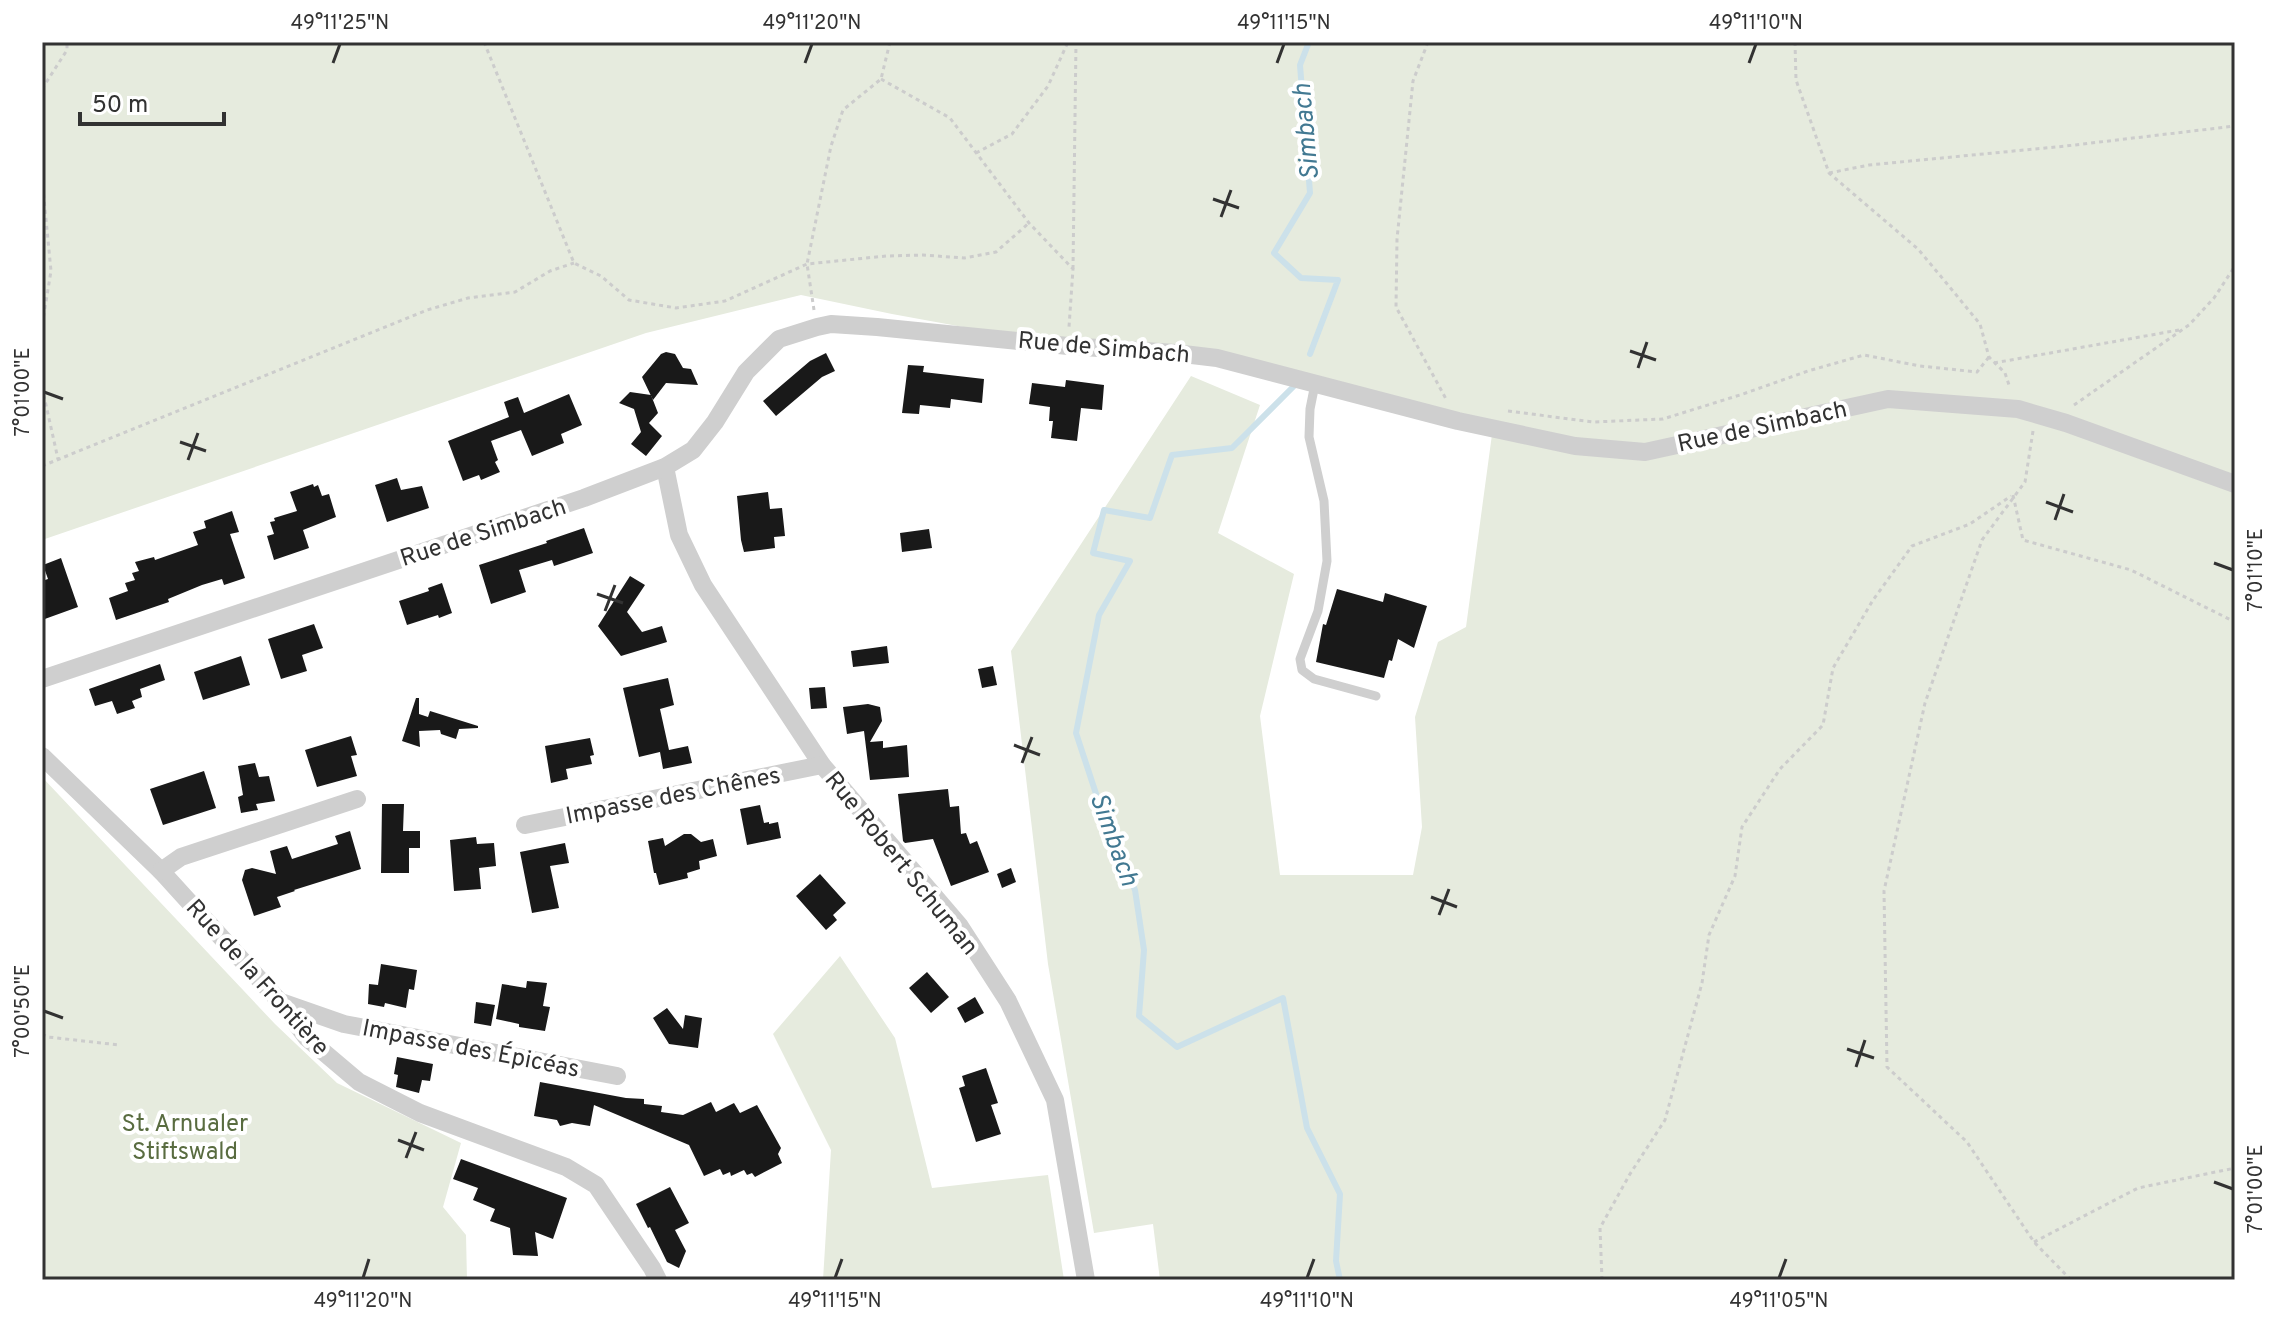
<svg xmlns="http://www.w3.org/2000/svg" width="2277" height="1322" viewBox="0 0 2277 1322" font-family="Overpass,sans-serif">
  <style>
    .green { fill: #e6ebde }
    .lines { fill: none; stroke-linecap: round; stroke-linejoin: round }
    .stream { stroke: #cce1ea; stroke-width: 6 }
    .building { fill: #191919 }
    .path { stroke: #ccc; stroke-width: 3; stroke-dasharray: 4 4; stroke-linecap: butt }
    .lane { stroke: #cfcfcf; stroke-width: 9 }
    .street { stroke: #cfcfcf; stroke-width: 18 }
    .ticks { fill: none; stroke: #323232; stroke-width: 3 }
    .labels { text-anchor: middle; stroke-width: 8; stroke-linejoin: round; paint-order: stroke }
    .street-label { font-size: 24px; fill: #323232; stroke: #fff }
    .park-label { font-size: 24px; fill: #596c40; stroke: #fff }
    .water-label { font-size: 26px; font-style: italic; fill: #427992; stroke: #fff }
    .neatline { fill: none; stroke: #323232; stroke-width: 3 }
    .ticks-label { font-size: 20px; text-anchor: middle; fill: #323232 }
  </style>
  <rect width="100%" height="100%" fill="#fff"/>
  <g class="green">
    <polygon points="42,42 2235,42 2235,1280 1160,1280 1153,1224 1094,1233 1048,964 1011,651 1191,376 1260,405 1218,533 1294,574 1260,716 1280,875 1413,875 1422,827 1415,717 1438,642 1466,627 1493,427 1301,374 1068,346 892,314 801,295 646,333 42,540"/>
    <polygon points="42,777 275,1024 337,1083 461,1143 443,1207 466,1235 467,1280 42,1280"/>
    <polygon points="840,956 895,1038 932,1188 1048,1175 1064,1280 823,1280 831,1150 773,1034"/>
  </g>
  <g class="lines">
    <g class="stream">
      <polyline points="1309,42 1300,65 1310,193 1274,253 1301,278 1338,280 1310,354"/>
      <polyline points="1294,386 1232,448 1172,455 1150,518 1104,510 1093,553 1130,561 1099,615 1076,733 1105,821 1135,890 1144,950 1139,1016 1177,1047 1283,998 1307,1128 1340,1194 1336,1261 1340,1280"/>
    </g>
  </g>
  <g class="building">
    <polygon points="666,352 675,354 683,368 691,369 698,385 666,383 653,400 642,377 661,354"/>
    <polygon points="826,353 835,371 822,377 776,416 763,401 810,361"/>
    <polygon points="908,365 924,366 923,372 984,379 982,403 951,399 950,408 920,405 919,414 902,413"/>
    <polygon points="1066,380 1104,385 1102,410 1081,408 1077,441 1051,438 1053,421 1049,421 1050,407 1029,404 1032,383 1065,387"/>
    <polygon points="630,392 651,395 658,413 649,423 662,436 646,456 631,444 641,432 634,409 619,403"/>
    <polygon points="569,394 582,425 561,434 564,443 532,456 521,430 491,441 498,460 495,462 500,472 481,480 479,475 463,481 448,441 509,417 504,402 518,397 524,413"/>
    <polygon points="397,478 401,490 422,486 429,508 387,522 375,485"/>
    <polygon points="313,484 314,487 318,485 322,496 329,494 336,517 303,530 309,548 274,560 267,536 274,534 270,522 275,521 274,518 297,511 290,492"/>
    <polygon points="768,492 770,509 782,508 785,536 774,537 775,548 744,552 741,540 737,496"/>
    <polygon points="232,511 239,532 230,534 245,578 224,585 222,579 202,585 168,599 169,602 116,620 109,598 128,591 125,583 135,580 132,573 139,571 135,562 154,557 155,560 198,545 193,532 206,528 204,521"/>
    <polygon points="584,528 593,553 554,566 552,560 519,570 526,592 491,604 479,565 547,543 546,541"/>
    <polygon points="929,529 932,548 902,552 900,533"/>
    <polygon points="61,558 78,607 42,620 42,581 48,579 43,565"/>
    <polygon points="630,576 645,585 627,612 642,632 662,626 667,642 621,656 598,626"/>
    <polygon points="442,583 452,613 439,618 438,615 407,625 399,601 429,591 428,588"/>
    <polygon points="1337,589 1383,602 1385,593 1427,606 1414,648 1398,639 1392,661 1389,660 1384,678 1316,662 1323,624 1326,625"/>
    <polygon points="314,624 323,648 302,655 307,671 281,679 268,639"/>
    <polygon points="887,646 889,663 853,667 851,651"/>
    <polygon points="241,656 250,685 203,700 194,672"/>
    <polygon points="160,664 165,680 140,689 142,697 132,701 135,708 117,714 112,701 95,706 89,689"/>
    <polygon points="993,666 997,685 982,688 978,669"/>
    <polygon points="668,678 674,705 660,709 669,750 688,746 692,763 663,769 660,752 664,751 639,757 623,688"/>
    <polygon points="825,687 827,708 811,709 809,688"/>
    <polygon points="416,698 419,698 419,714 428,717 430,711 478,726 478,728 459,729 456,739 441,734 440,730 419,731 420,747 402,741"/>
    <polygon points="868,704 880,707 882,721 870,742 883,741 883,748 907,745 909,777 870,780 864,731 847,734 843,707"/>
    <polygon points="351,736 357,755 351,756 357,776 317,787 305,750"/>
    <polygon points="590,738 594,755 590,756 592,764 566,769 568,779 551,783 545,746"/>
    <polygon points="255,763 259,777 269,776 275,801 256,804 258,810 241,813 238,797 243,795 238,766"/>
    <polygon points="204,771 216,808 163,825 150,789"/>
    <polygon points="948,789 950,807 959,806 961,834 966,833 970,844 977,841 989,872 951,886 933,839 905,843 903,841 898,794"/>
    <polygon points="382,804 404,804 403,831 420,831 420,848 409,848 409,873 381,873"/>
    <polygon points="760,805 764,823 769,822 769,824 778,822 781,838 747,845 740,809"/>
    <polygon points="350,831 361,869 294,890 295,891 277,897 281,907 254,916 242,880 245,870 252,868 276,874 270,851 287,846 292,859 338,844 335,836"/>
    <polygon points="684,834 691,834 701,842 713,839 717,856 699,861 700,869 687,873 688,878 659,885 656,873 654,873 648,841 663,838 665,846"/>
    <polygon points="476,837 477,844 494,843 496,866 479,868 481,889 454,891 450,840"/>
    <polygon points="565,843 569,863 550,866 559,908 532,913 520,852"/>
    <polygon points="1011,868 1016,882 1002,888 997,874"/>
    <polygon points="820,874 846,903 833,915 837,920 826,930 796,896"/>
    <polygon points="381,964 417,970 414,990 409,989 406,1008 385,1003 384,1007 368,1004 369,984 378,985"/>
    <polygon points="927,972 949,997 931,1013 909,988"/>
    <polygon points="527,981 547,983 543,1006 550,1007 545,1031 519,1027 519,1024 496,1019 502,984 526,988"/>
    <polygon points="975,997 984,1013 965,1023 957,1008"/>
    <polygon points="476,1002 495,1005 491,1026 474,1023"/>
    <polygon points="667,1008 683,1029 685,1015 702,1018 698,1048 669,1044 653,1018"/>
    <polygon points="397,1057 433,1064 430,1081 422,1080 419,1093 396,1087 398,1075 394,1074"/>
    <polygon points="986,1068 998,1103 991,1105 1001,1134 976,1142 959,1088 965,1086 962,1076"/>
    <polygon points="540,1082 626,1098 644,1099 644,1104 662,1106 661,1112 683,1115 711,1102 716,1112 734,1103 740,1113 757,1105 781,1148 778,1154 782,1163 755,1177 752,1173 747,1175 744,1170 731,1176 730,1172 723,1175 720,1169 704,1176 689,1145 594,1105 590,1126 572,1123 560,1126 557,1120 534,1116"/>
    <polygon points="461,1159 567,1198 553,1239 535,1232 538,1256 513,1255 510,1228 490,1221 495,1209 473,1200 478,1188 453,1179"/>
    <polygon points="670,1187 689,1223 675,1230 686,1251 679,1268 667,1262 650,1227 648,1228 636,1204"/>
  </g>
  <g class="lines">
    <g class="path">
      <polyline points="484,42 574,263 601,276 629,300 676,308 725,301 807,264 886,256 923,255 964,258 996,252 1029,223"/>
      <polyline points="1428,42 1413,81 1397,239 1396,307 1446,399"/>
      <polyline points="1795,42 1796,80 1829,173 1918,249 1948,285 1980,324 1989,357 2005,373 2010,388"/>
      <polyline points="881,79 950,118 1029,223 1073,269 1069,327"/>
      <polyline points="42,89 67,50 67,42"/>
      <polyline points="976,153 1012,134 1048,86 1068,42"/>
      <polyline points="1829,173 1869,165 2066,146 2235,126"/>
      <polyline points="42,178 51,271 42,326"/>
      <polyline points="1073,269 1076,42"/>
      <polyline points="814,310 807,264 831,146 843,110 881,79 890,42"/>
      <polyline points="1994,363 2179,330"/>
      <polyline points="42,387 58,459"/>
      <polyline points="2074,405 2189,325 2214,298 2235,266"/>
      <polyline points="1508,411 1593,422 1663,419 1743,394 1808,371 1864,355 1920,366 1977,372 1989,357"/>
      <polyline points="2033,431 2025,482 1982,540 1925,703 1884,891 1887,1067 1967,1142 2034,1242 2071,1280"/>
      <polyline points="42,466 427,310 468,298 515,292 550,271 574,263"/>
      <polyline points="2013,495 2023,540 2131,570 2235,622"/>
      <polyline points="42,1034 48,1037 119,1045"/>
      <polyline points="2034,1242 2138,1188 2235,1168"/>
      <polyline points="1602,1280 1600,1228 1630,1174 1665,1120 1702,983 1709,935 1735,876 1742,827 1780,769 1823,725 1833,668 1873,600 1912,546 1970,524 2011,496"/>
    </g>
    <polyline class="lane" points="1315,384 1310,409 1309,437 1324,501 1327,561 1318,611 1300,659 1302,670 1314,679 1376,696"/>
    <g class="street">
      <polyline points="665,467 679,535 703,585 822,765 959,925 1008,1001 1055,1100 1086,1280"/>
      <polyline points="42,679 584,498 665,467 693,450 715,422 746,372 779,339 817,327 831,324 877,327 1068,346 1175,353 1217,358 1458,421 1575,446 1645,452 1888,399 2018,409 2066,423 2235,484"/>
      <polyline points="42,756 161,871 280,1002 307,1038 359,1082 420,1113 566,1167 596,1185 652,1268 658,1280"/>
      <polyline points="525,825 822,765"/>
      <polyline points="161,871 181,857 357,799"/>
      <polyline points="281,1002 344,1024 617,1076"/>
    </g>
  </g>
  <path class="ticks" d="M333 63 340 44M805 63 812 44M1277 63 1284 44M1749 63 1756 44M1213 199 1239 208M1221 217 1231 190M1630 351 1656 360M1638 368 1647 342M44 392 63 399M180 442 206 451M188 460 198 433M2046 502 2073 512M2055 520 2064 494M2214 563 2233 570M597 594 623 603M605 611 615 585M1014 745 1040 755M1022 763 1032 737M1431 897 1457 907M1439 915 1449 889M44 1011 63 1018M1847 1049 1874 1058M1856 1067 1865 1040M398 1140 424 1150M406 1158 416 1132M2214 1182 2233 1189M363 1278 369 1259M835 1278 842 1259M1307 1278 1314 1259M1779 1278 1786 1259"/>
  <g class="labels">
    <g class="street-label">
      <text transform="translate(1104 347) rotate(5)" y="8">Rue de Simbach</text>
      <text transform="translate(1762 426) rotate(-12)" y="8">Rue de Simbach</text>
      <text transform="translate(483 532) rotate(-18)" y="8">Rue de Simbach</text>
      <text transform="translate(673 795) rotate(-11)" y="8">Impasse des Chênes</text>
      <text transform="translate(902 863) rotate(51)" y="8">Rue Robert Schuman</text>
      <text transform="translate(258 977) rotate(48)" y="8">Rue de la Frontière</text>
      <text transform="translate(471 1048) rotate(11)" y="8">Impasse des Épicéas</text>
    </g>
    <g class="park-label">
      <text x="185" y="1131">St. Arnualer<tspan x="185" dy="28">Stiftswald</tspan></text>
    </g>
    <g class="water-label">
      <text transform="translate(1305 132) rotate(-95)" y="9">Simbach</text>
      <text transform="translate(1115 839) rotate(70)" y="9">Simbach</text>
    </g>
  </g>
  <rect width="2277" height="1322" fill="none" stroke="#ffffff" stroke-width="88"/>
  <path d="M80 112v12h144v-12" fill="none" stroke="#323232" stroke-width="4"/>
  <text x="92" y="112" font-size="24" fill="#323232" stroke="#ffffff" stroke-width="6" paint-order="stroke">50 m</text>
  <rect x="44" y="44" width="2189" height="1234" class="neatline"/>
  <g class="ticks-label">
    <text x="340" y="29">49°11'25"N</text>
    <text x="812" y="29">49°11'20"N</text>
    <text x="1284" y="29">49°11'15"N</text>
    <text x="1756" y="29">49°11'10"N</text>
    <text transform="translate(22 392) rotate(-90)" y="7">7°01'00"E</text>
    <text transform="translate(2255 570) rotate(-90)" y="7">7°01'10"E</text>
    <text transform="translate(22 1011) rotate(-90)" y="7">7°00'50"E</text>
    <text transform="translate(2255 1189) rotate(-90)" y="7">7°01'00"E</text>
    <text x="363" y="1307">49°11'20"N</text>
    <text x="835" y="1307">49°11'15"N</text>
    <text x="1307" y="1307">49°11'10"N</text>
    <text x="1779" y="1307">49°11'05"N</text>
  </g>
</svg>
